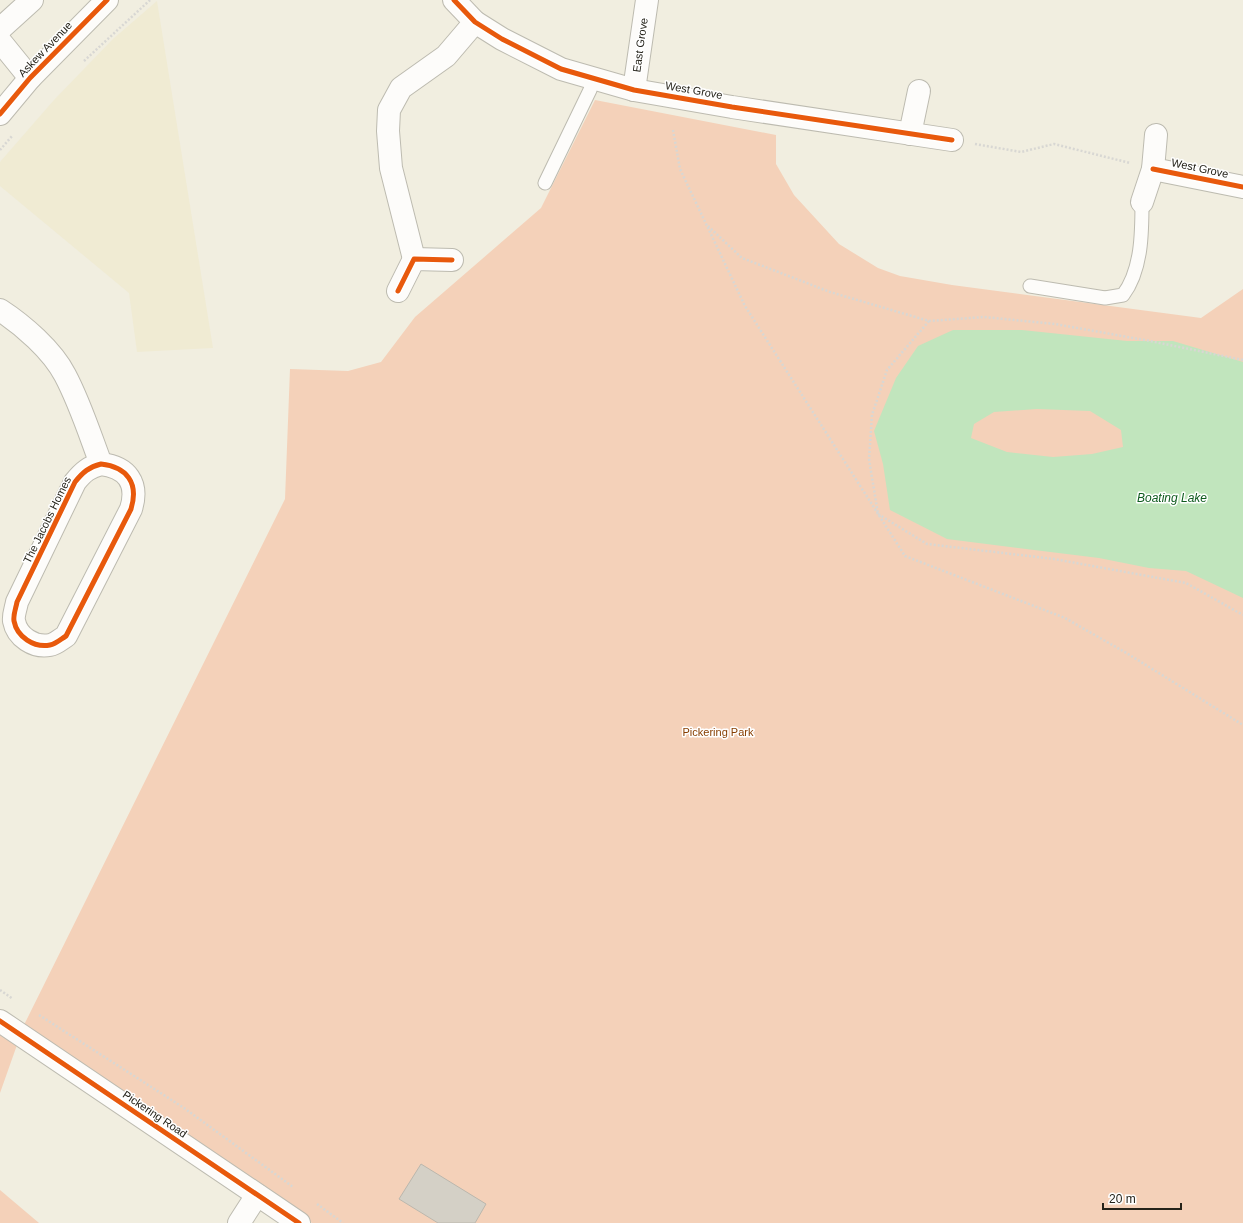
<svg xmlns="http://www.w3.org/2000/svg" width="1243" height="1223" viewBox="0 0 1243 1223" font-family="Arial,sans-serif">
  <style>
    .built { fill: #f0ebd3 }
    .green { fill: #f4d1b9 }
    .water { fill: #c1e5bd; fill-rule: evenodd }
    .building { fill: #d4d0c6; stroke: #bbb7ad }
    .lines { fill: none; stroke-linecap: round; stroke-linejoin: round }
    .lane-casing { stroke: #bdbbb0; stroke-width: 15 }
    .street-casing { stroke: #bdbbb0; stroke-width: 24 }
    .secondary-casing { stroke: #bdbbb0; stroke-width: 24 }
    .primary-casing { stroke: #bdbbb0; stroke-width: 24 }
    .path { stroke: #d8d7d3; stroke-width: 2.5; stroke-dasharray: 2 2; stroke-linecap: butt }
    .lane { stroke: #fdfcfa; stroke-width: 13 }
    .street { stroke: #fdfcfa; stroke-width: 22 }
    .secondary { stroke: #fdfcfa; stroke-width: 22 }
    .primary { stroke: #fdfcfa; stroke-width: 22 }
    .cycleway-casing { stroke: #fff; stroke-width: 8 }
    .cycleway { stroke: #e8590c; stroke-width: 5 }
    .labels { text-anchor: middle; stroke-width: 3; stroke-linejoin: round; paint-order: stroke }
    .street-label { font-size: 11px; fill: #25231a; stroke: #fff }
    .park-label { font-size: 11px; fill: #873e01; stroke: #fff }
    .water-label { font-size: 12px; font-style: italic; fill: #0e5b1e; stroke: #fff }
  </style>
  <rect width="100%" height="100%" fill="#f1eee0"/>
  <polygon class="built" points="157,1 213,348 137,352 129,293 0,186 0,162 54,100 113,39"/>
  <g class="green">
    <polygon points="595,100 776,135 776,164 794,195 839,244 878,268 900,276 952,285 1201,318 1243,289 1243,1223 312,1223 23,1028 0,1093 0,1017 23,1027 285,499 290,369 348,371 381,362 415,317 541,208"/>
    <polygon points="0,1190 39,1223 0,1223"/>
  </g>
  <path class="water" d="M953 330H1022L1127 341H1173L1243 362V598L1186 571 1149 568 1099 558 947 539 890 510 883 464 874 431 896 378 918 346ZM1037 409 1090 411 1121 430 1123 447 1092 454 1053 457 1007 452 971 438 974 424 994 412Z"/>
  <polygon class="building" points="421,1164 486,1204 475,1223 438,1223 399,1199"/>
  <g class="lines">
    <defs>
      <g id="lane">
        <polyline points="545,183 590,90 594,78"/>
        <path d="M1030 286 1105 298 1123 295C1142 270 1142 232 1142 202"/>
      </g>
      <g id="street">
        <polyline points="454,0 475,22 502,39 561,69 634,90 732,107 952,140"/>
        <polyline points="0,41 30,78"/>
        <polyline points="634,90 647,0"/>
        <polyline points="910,134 919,91"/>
        <polyline points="1153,169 1243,187"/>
        <polyline points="1142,202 1153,169 1156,135"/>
        <polyline points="414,259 391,168 388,131 389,110 401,88 446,56 475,22"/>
        <polyline points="398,291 414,259 452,260"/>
        <path d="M0 310C23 325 52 350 65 375 80 403 90 435 101 464"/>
        <path d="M101 464C127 467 139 483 131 509L66 636C61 639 56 644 50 645 34 648 17 637 14 621 13 615 16 608 17 602L75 482C83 472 89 467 101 464Z"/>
        <polyline points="239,1223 257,1195"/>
      </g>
      <polyline id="secondary" points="0,1021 299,1223"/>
      <g id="primary">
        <polyline points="0,29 32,0"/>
        <polyline points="0,114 30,78 107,0"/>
      </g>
    </defs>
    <use href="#lane" class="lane-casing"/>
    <use href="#street" class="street-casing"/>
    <use href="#secondary" class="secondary-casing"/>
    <use href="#primary" class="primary-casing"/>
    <g class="path">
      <polyline points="84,61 150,0"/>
      <polyline points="673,130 680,169 745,306 905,556 1065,618 1128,654 1243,725"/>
      <polyline points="975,144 1021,152 1054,144 1130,163"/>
      <polyline points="0,150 12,136"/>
      <polyline points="708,226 742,258 830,292 929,321 984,317 1055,324 1150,341 1243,360"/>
      <polyline points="929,321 887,370 872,415 869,459 878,514 927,544 1054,559 1186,583 1243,615"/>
      <polyline points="0,990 13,999"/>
      <polyline points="39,1015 184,1108 293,1187"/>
      <polyline points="317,1204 343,1223"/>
    </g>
    <use href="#lane" class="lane"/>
    <use href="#street" class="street"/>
    <use href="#secondary" class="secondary"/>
    <use href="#primary" class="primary"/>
    <defs>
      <g id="cycleway">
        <polyline points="454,0 475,22 502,39 561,69 634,90 732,107 952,140"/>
        <polyline points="0,114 30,78 107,0"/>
        <polyline points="1153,169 1243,187"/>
        <polyline points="398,291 414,259 452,260"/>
        <path d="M101 464C127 467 139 483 131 509L66 636C61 639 56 644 50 645 34 648 17 637 14 621 13 615 16 608 17 602L75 482C83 472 89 467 101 464Z"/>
        <polyline points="0,1021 299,1223"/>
      </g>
    </defs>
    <use href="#cycleway" class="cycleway-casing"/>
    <use href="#cycleway" class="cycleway"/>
  </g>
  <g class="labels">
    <g class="street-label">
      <text transform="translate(640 45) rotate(-82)" y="4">East Grove</text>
      <text transform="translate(45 49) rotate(-46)" y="4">Askew Avenue</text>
      <text transform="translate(694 90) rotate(10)" y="4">West Grove</text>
      <text transform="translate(1200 168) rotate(12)" y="4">West Grove</text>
      <text transform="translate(47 520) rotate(-64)" y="4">The Jacobs Homes</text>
      <text transform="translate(155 1114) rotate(34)" y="4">Pickering Road</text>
    </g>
    <g class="park-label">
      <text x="718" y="736">Pickering Park</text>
    </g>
    <g class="water-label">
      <text x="1172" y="502">Boating Lake</text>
    </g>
  </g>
  <path d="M1103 1203v6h78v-6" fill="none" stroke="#25231a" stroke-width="2"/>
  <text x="1109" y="1203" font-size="12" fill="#25231a" stroke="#ffffff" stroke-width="3" paint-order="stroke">20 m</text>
</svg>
